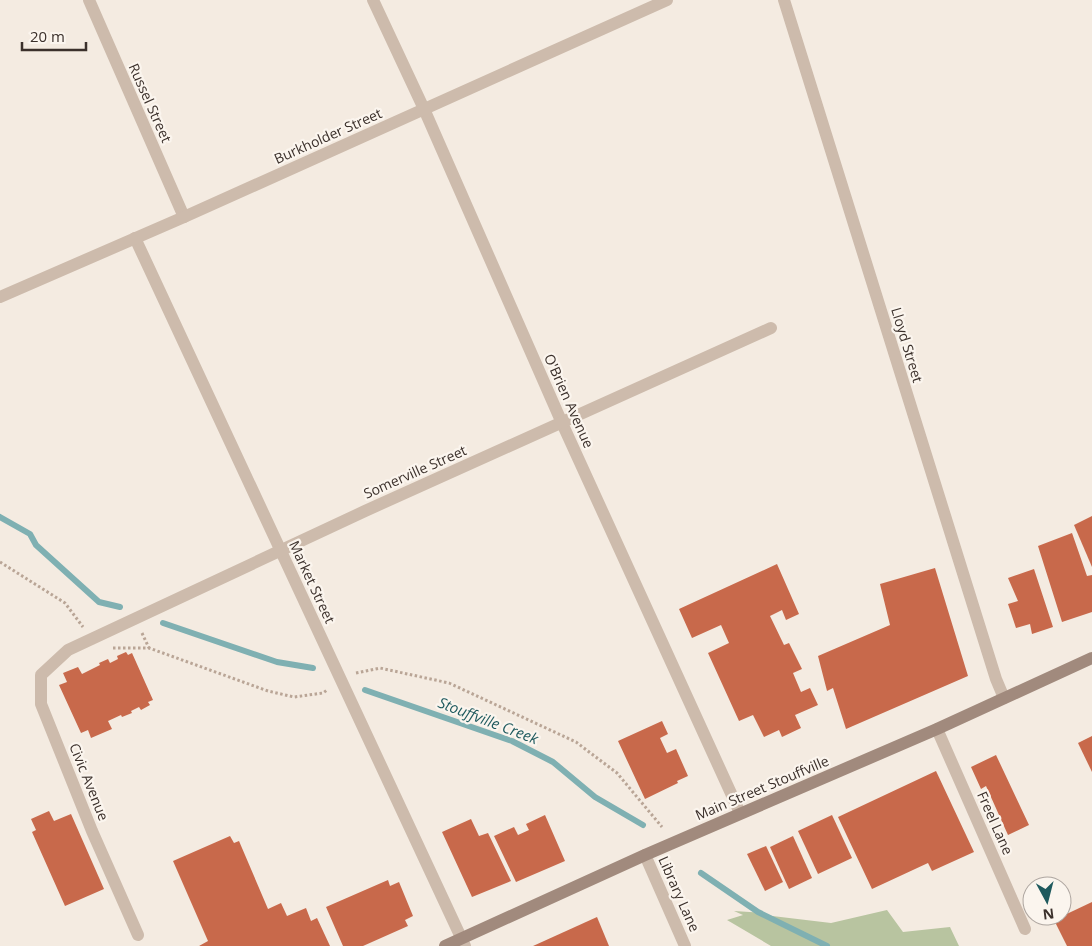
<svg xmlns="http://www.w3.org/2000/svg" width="1092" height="946" viewBox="0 0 1092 946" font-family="'Open Sans',sans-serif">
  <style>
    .green { fill: #b8c4a0 }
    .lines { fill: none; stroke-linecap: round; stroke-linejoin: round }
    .stream { stroke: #7fb0b2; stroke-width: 6 }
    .building { fill: #c8694b }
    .path { stroke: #b9a596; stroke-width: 3; stroke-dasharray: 2.5 2.5; stroke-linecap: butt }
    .minor { stroke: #cdbbac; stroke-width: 12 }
    .secondary { stroke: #a18a7d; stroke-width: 12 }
    .labels { text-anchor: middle; stroke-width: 4.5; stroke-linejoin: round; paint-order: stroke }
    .street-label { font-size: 14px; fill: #3b302b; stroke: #fbf5ee }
    .water-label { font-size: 15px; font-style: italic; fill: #1f5a5e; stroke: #fbf5ee }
  </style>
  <rect width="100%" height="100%" fill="#f4ebe1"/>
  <path class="green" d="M887 910 903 932 950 927 959 946H771L727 920 743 915 734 911C744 912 756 911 764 915L831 923Z"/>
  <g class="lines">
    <g class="stream">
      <polyline points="0,517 30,534 36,545 99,602 120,607"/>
      <polyline points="163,623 277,662 313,668"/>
      <polyline points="365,690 512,741 553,762 595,797 643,825"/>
      <polyline points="701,873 758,912 827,946"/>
    </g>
  </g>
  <g class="building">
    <polygon points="1092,516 1092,567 1074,525"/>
    <polygon points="1072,533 1087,576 1092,575 1092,612 1062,622 1038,546"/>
    <polygon points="777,564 799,614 786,620 782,610 770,616 784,645 789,643 802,669 793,673 801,692 810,688 818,705 795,715 801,728 782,737 779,730 764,737 753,715 739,721 708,653 729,643 721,625 692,638 679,609"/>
    <polygon points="935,568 968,676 846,729 833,688 827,691 818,656 890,625 880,584"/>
    <polygon points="1034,569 1053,627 1032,634 1030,624 1016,628 1008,604 1018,601 1008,578"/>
    <polygon points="126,652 128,655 132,653 153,700 148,702 150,705 141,710 139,707 131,711 132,713 122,717 121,715 108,721 112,729 91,738 88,730 81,733 59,685 67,682 63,673 78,667 82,674 100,665 99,663 108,659 110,663 118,659 117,656"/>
    <polygon points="662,721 668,734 660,738 667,753 676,749 688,776 677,781 678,783 645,799 618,741"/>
    <polygon points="1092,736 1092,772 1078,743"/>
    <polygon points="996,755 1029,825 1008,835 986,786 981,789 971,767"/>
    <polygon points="936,771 974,852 932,871 928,863 872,889 838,817"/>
    <polygon points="49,811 54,821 71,814 104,889 65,906 32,832 36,830 31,819"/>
    <polygon points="545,815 565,861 516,882 494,836 514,827 518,835 529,830 526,824"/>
    <polygon points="832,815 852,858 818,874 798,831"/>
    <polygon points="471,819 479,836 488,833 511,881 472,897 442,832"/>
    <polygon points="230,836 234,843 239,841 268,909 281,903 287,916 306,908 311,921 317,918 330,946 199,946 208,941 173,861"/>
    <polygon points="793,836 812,878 789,889 770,847"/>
    <polygon points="766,846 783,882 765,891 747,854"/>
    <polygon points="388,880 390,886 399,882 413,916 405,920 408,926 363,946 343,946 326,907"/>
    <polygon points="1092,902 1092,946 1067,946 1054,920"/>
    <polygon points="597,917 609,946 533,946"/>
  </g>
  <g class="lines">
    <g class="path">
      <polyline points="0,562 65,603 83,627"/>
      <polyline points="142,633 149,648"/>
      <polyline points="113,648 149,648 268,691 294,697 323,693 327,690"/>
      <polyline points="356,673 380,668 449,683 576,742 617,773 662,827"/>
    </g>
    <g class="minor">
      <polyline points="89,0 184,217"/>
      <polyline points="373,0 424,109 562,423 740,813"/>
      <polyline points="784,0 996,679 1004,698"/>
      <polyline points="135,238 465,946"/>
      <polyline points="0,297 184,217 667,0"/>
      <polyline points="937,729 1025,929"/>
      <polyline points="645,855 685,946"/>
      <polyline points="138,935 92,831 41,704 41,675 68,650 365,511 771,328"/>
    </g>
    <polyline class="secondary" points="445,946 645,855 937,729 1092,658"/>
  </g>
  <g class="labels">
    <g class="street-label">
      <text transform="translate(150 103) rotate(66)" y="5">Russel Street</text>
      <text transform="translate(328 136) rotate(-24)" y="5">Burkholder Street</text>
      <text transform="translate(907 345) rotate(73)" y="5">Lloyd Street</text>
      <text transform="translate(569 401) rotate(66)" y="5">O'Brien Avenue</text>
      <text transform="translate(415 472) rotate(-24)" y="5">Somerville Street</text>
      <text transform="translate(312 582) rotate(65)" y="5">Market Street</text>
      <text transform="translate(89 782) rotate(68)" y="5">Civic Avenue</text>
      <text transform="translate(762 788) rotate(-23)" y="5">Main Street Stouffville</text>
      <text transform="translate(995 823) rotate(66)" y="5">Freel Lane</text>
      <text transform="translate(679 894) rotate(66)" y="5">Library Lane</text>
    </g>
    <g class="water-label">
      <text transform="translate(488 721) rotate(21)" y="5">Stouffville Creek</text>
    </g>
  </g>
  <g transform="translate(1047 901) rotate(173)"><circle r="24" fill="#fbf5ee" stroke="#aea6a0"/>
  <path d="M0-4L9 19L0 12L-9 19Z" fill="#1f5a5e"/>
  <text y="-8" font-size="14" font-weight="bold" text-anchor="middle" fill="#3b302b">N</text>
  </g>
  <path d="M22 42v8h64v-8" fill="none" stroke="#3b302b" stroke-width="2.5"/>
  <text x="30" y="42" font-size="15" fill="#3b302b" stroke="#fbf5ee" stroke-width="4" paint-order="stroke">20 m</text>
</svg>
